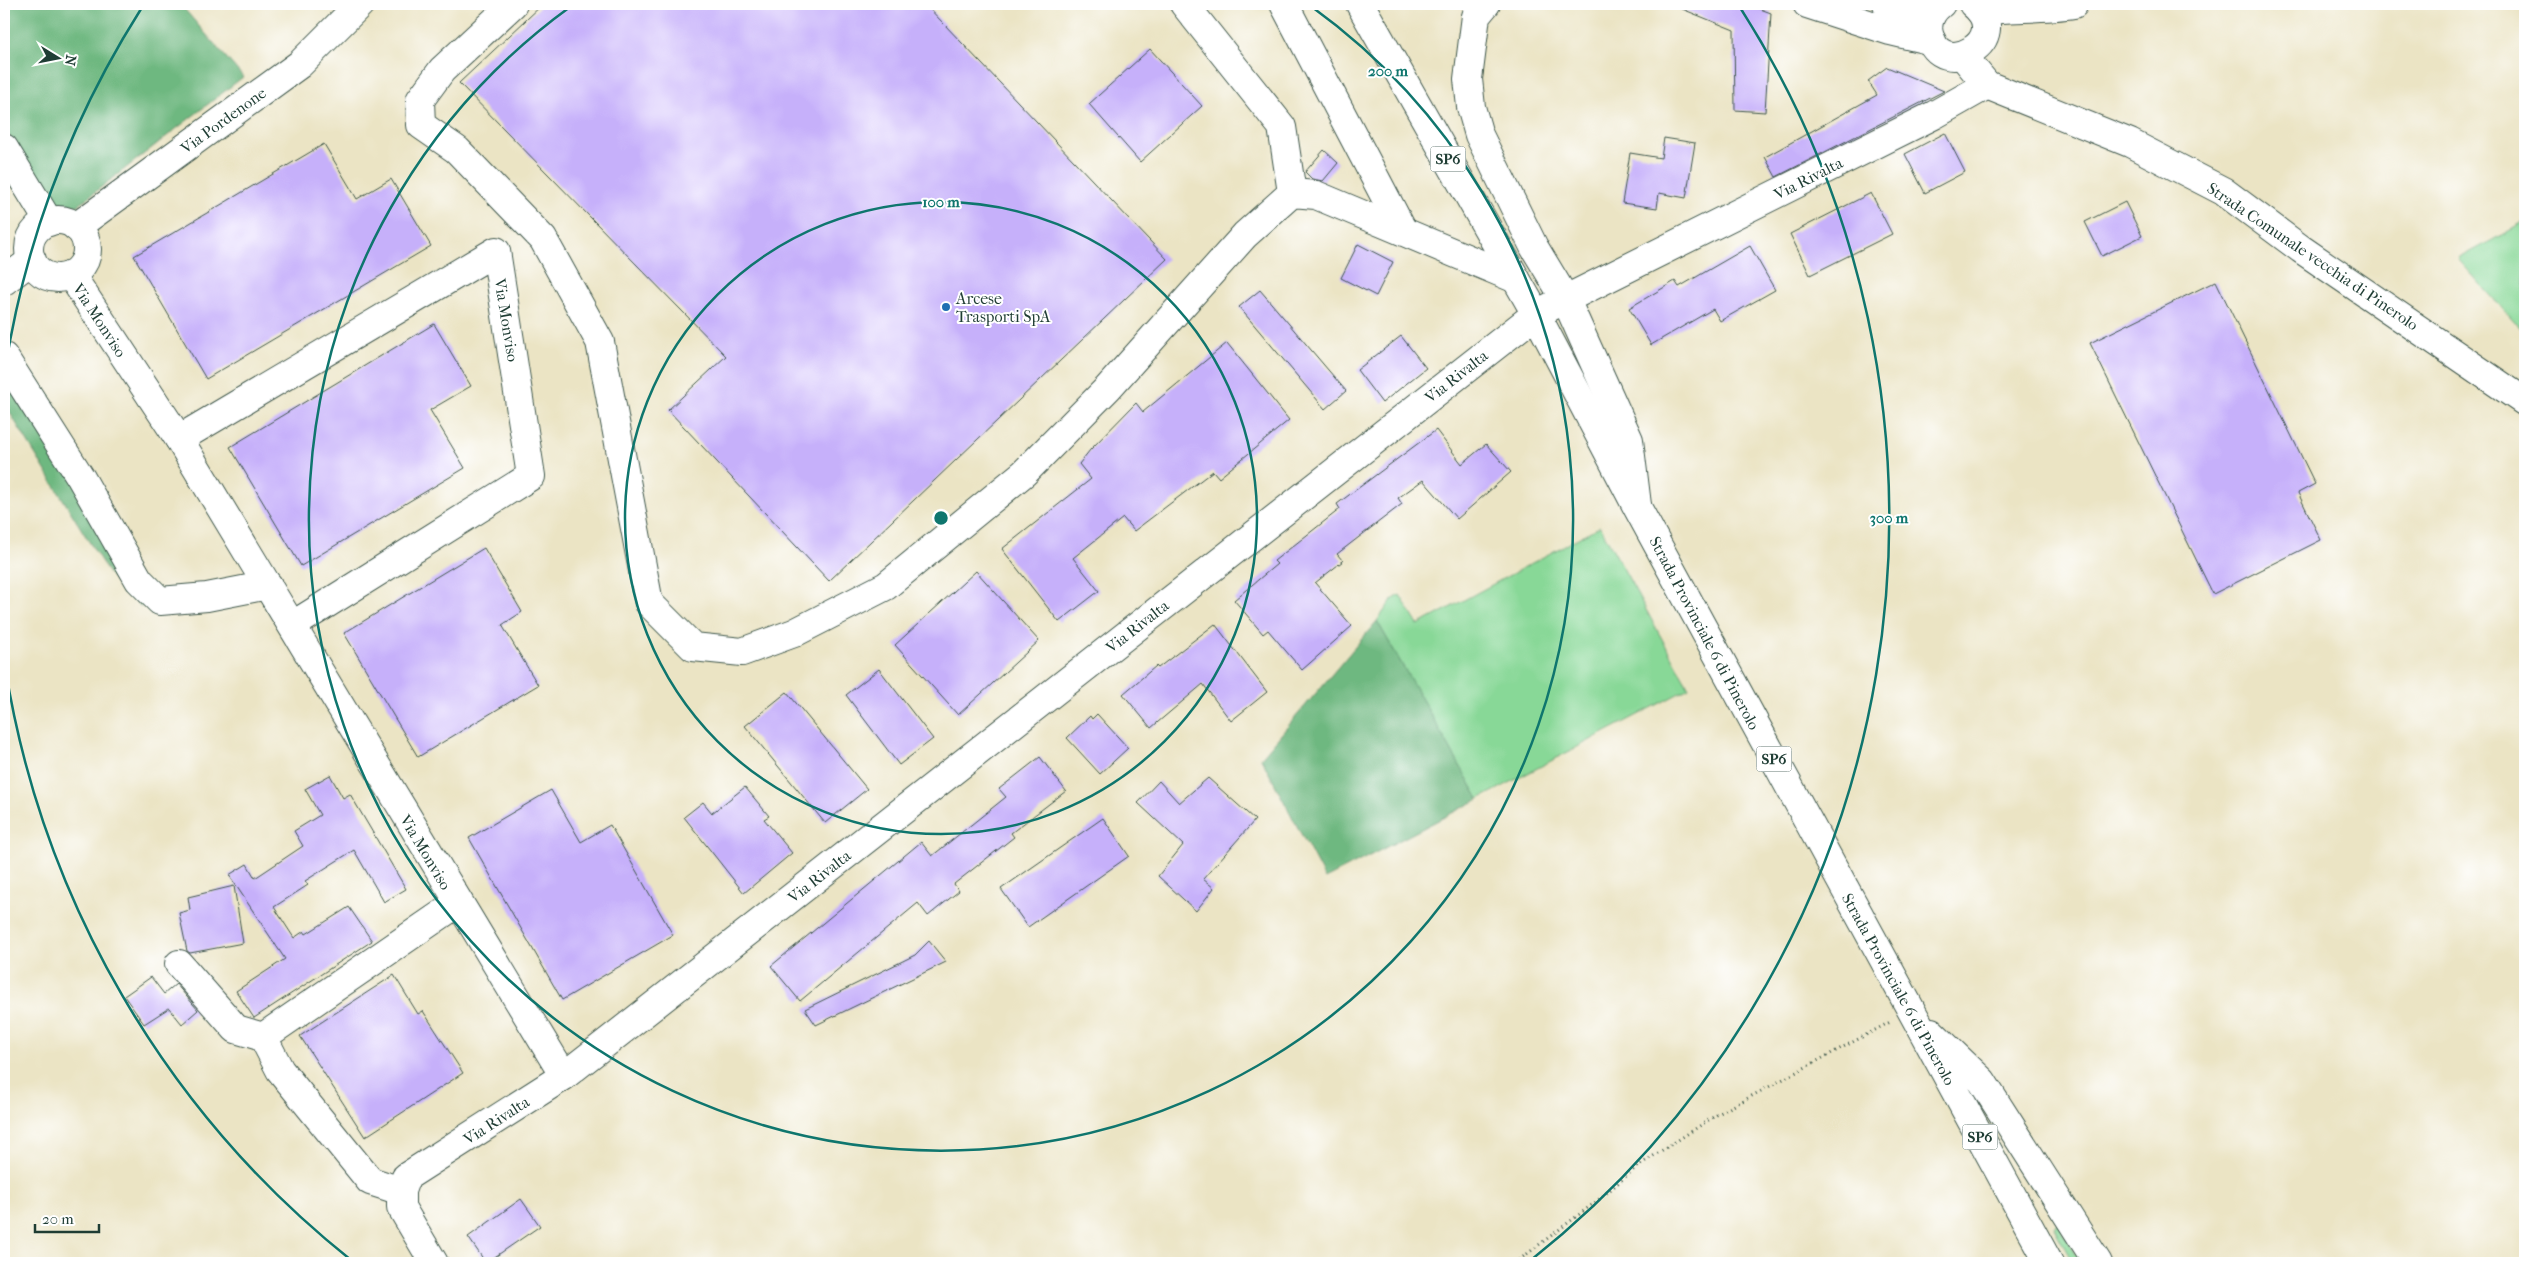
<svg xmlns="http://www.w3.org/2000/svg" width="2529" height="1267" viewBox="0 0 2529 1267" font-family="'IM FELL French Canon',serif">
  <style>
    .green { fill: #88d897; stroke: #548a66 }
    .forest { fill: #6eb880; stroke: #467a5a }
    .building { fill: #c6b0fa }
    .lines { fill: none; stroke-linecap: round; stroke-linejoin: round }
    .minor-casing { stroke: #3e564a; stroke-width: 30 }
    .major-casing { stroke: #3e564a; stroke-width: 30 }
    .path { stroke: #3e564a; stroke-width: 3; stroke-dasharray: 1 4; stroke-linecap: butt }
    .minor { stroke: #fff; stroke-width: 28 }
    .major { stroke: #fff; stroke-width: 28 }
    .ring { fill: none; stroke: #0f766e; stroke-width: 2.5 }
    .poi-dot { fill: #1f6fb2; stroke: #fff; stroke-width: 2 }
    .labels { text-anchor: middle; stroke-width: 4; stroke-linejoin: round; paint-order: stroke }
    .shield { fill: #fff; stroke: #627771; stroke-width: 1 }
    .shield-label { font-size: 15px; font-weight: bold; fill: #1f3d34 }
    .street-label { font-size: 16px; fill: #1f3d34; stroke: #fff }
    .poi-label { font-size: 16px; fill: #1f3d34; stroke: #fff; text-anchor: start }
    .centre { fill: #0f766e; stroke: #fff; stroke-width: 2.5 }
    .ring-label { font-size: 15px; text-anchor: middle; font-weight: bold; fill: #0f766e; stroke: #fff; stroke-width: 4; stroke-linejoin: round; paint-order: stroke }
  </style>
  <rect width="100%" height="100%" fill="#fff"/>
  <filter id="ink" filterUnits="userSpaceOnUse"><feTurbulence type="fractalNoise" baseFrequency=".02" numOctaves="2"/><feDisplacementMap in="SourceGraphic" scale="10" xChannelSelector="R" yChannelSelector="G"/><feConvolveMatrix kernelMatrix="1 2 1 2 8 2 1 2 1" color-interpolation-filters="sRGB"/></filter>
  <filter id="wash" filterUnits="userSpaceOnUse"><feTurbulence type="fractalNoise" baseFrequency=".0096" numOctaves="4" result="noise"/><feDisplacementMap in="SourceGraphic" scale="20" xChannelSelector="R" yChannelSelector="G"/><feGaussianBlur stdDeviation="1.12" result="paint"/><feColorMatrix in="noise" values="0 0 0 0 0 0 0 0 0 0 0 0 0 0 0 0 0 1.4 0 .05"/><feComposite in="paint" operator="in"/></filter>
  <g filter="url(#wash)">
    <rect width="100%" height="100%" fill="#ebe4c4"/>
    <g class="green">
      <polygon points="2525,222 2525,334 2458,259"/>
      <polygon points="1600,526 1689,688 1479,799 1377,621 1392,600 1400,595 1418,625"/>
      <polygon points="2057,1224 2082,1263 2073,1263 2054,1228"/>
    </g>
    <g class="forest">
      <polygon points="4,4 180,4 243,77 77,206 51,201 4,128"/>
      <polygon points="4,364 147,591 141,607 109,574 13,418 4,400"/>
      <polygon points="1377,621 1479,799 1325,879 1261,758"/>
    </g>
    <g id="blocks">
      <g class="building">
        <polygon points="543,4 925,4 1167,259 829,581 668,410 726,356 459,83"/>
        <polygon points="1670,4 1747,4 1771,13 1765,112 1735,110 1734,30"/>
        <polygon points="1150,49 1202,106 1140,162 1089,104"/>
        <polygon points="1887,67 1944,91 1776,177 1765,157 1877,95 1868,81"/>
        <polygon points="1945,133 1965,172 1925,193 1905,154"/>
        <polygon points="1664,138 1695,143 1686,198 1659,193 1657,208 1622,203 1630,153 1661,158"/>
        <polygon points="324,144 357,199 391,179 431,246 206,379 134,256"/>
        <polygon points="1324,150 1338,163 1323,181 1312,179 1305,172"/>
        <polygon points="1871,193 1892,234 1810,275 1790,234"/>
        <polygon points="2125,202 2142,236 2102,256 2085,222"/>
        <polygon points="1358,244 1393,262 1376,296 1341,278"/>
        <polygon points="1750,246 1775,290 1720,321 1713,309 1651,345 1629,308 1675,281 1679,287"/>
        <polygon points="2216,281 2315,484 2298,493 2321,540 2213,594 2090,343"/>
        <polygon points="1260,290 1346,391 1325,409 1239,307"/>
        <polygon points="434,324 471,386 430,410 465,468 301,566 230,447"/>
        <polygon points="1401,336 1426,368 1382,403 1357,370"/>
        <polygon points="1227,343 1289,420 1219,478 1213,471 1134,531 1123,518 1073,558 1099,591 1059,622 1002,549 1091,479 1079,464 1090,450 1136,403 1143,412"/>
        <polygon points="1436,430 1462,464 1486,444 1511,472 1457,519 1423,480 1398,498 1402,504 1337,554 1343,561 1315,583 1352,626 1302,670 1268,630 1263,634 1234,600 1277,564 1274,561 1340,509 1337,504"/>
        <polygon points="484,548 522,612 502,625 538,685 418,757 344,633"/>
        <polygon points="976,571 1039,641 958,715 895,645"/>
        <polygon points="1215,624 1267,692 1231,721 1203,684 1151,728 1123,694 1156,666 1158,668"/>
        <polygon points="879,669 933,739 899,765 846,695"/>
        <polygon points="787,692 867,789 825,823 745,726"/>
        <polygon points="1097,714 1128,748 1100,774 1067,738 1090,716 1092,719"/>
        <polygon points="1040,757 1066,791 1011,833 1014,837 954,884 959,891 928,916 918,903 800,1001 771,966 921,842 932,856 1006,797 999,789"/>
        <polygon points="330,775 343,798 350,794 406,889 384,902 354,850 305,881 308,885 274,907 294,938 304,931 306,934 349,907 372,941 254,1018 236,991 285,959 229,875 247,864 255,878 303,846 294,831 320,815 305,789"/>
        <polygon points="1208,778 1255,820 1203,879 1214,888 1196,911 1158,876 1183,845 1138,803 1159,781 1179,803"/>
        <polygon points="745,787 769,816 764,819 792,853 744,893 684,817 703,802 712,813"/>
        <polygon points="551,790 581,842 610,825 673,935 562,1000 469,838"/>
        <polygon points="1103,818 1129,856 1028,927 1001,889"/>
        <polygon points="234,886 243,943 190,953 187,951 179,913 190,910 188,897"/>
        <polygon points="929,941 946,962 816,1025 805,1009 915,955"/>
        <polygon points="394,975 418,1014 423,1011 463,1073 365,1137 300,1036"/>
        <polygon points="151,977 164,994 176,984 198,1010 182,1024 169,1008 144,1024 124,996"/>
        <polygon points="521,1199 540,1226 486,1263 468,1237"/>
      </g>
    </g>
  </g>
  <g filter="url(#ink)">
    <use href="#blocks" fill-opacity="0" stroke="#3e564a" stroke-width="1"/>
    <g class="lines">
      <defs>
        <g id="minor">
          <polyline points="513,4 442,70 420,100 421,125 457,150 543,239 600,342 649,603 693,647 742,652 794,633 886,586 1024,473 1108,388 1245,235 1292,193 1316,195 1516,279"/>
          <polyline points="1184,4 1282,127 1292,193"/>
          <polyline points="1284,4 1403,231"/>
          <polyline points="1486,4 1476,16 1468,79 1471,107 1479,135 1534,247 1566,300 1629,440 1637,505"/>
          <polyline points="1807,4 1890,31 1932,41"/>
          <polyline points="1887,4 1928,26"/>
          <path d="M1941 4C1932 11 1926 22 1929 34 1940 83 2016 39 1973 4"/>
          <path d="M1980 11C2012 7 2043 9 2074 4"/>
          <polyline points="1963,56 1987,85 2130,143 2223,191 2301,249 2525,402"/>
          <polyline points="4,148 49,222"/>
          <circle cx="58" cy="249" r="29"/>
          <polyline points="76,227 300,64 360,4"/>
          <polyline points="71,275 179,439 564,1076"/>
          <polyline points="4,281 32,260"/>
          <polyline points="4,357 81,478 139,580 160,601 207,597 268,585"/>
          <polyline points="179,439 496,251 531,476 293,625"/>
          <polyline points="179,964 236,1029 263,1037 458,903"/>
          <polyline points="263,1037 280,1070 370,1181 401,1191"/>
          <polyline points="434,1263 401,1207 401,1191 406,1177 564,1076 1536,314 1934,115 1987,85"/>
        </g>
        <g id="major">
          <polyline points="1360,4 1536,314 1637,507 2049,1263"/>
          <polyline points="1931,1032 1982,1081 2098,1263"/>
        </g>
      </defs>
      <use href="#minor" class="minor-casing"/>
      <use href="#major" class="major-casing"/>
      <polyline class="path" points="1515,1263 1597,1201 1638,1166 1718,1114 1892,1021"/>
      <use href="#minor" class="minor"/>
      <use href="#major" class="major"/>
    </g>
  </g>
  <g class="ring">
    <circle cx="941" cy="518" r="316"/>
    <path d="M1312 7A632 632 0 1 1 570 7"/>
    <path d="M351 1260A948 948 0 0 1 5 666M5 370A948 948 0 0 1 141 9M1741 9A948 948 0 0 1 1531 1260"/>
  </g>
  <circle class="poi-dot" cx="946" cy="307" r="5"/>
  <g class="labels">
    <g class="shield">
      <rect x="1430.5" y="146.5" width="35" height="25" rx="4"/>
      <rect x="1756.5" y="746.5" width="35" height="25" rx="4"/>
      <rect x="1962.5" y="1124.5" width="35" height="25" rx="4"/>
    </g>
    <g class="shield-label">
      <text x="1448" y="164">SP6</text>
      <text x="1774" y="764">SP6</text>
      <text x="1980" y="1142">SP6</text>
    </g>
    <g class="street-label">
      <text transform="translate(223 120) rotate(-36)" y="6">Via Pordenone</text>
      <text transform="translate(1808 178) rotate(-27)" y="6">Via Rivalta</text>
      <text transform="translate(2313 256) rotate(34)" y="6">Strada Comunale vecchia di Pinerolo</text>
      <text transform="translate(100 320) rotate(57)" y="6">Via Monviso</text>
      <text transform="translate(507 320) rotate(81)" y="6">Via Monviso</text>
      <text transform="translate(1456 376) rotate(-38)" y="6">Via Rivalta</text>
      <text transform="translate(1137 626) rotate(-38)" y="6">Via Rivalta</text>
      <text transform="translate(1705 633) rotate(62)" y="6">Strada Provinciale 6 di Pinerolo</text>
      <text transform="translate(426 852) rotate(59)" y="6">Via Monviso</text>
      <text transform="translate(819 876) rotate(-38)" y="6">Via Rivalta</text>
      <text transform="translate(1899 989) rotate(61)" y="6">Strada Provinciale 6 di Pinerolo</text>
      <text transform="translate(496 1120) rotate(-33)" y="6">Via Rivalta</text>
    </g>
    <g class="poi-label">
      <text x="956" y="304">Arcese<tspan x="956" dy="18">Trasporti SpA</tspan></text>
    </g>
  </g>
  <circle cx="941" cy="518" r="8" class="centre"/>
  <g class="ring-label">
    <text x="1388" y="76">200 m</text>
    <text x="941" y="207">100 m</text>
    <text x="1889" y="523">300 m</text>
  </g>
  <rect width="2529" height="1267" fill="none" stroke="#fff" stroke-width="20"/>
  <g transform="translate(58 58) rotate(100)" stroke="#ffffff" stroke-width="4" paint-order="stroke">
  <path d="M0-4L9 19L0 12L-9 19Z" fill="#1f3d34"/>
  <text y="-8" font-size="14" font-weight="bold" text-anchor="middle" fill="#1f3d34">N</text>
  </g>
  <path d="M35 1224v8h64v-8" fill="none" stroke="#1f3d34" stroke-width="2.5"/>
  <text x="42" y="1224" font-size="15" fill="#1f3d34" stroke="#ffffff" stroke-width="4" paint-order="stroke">20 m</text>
</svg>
